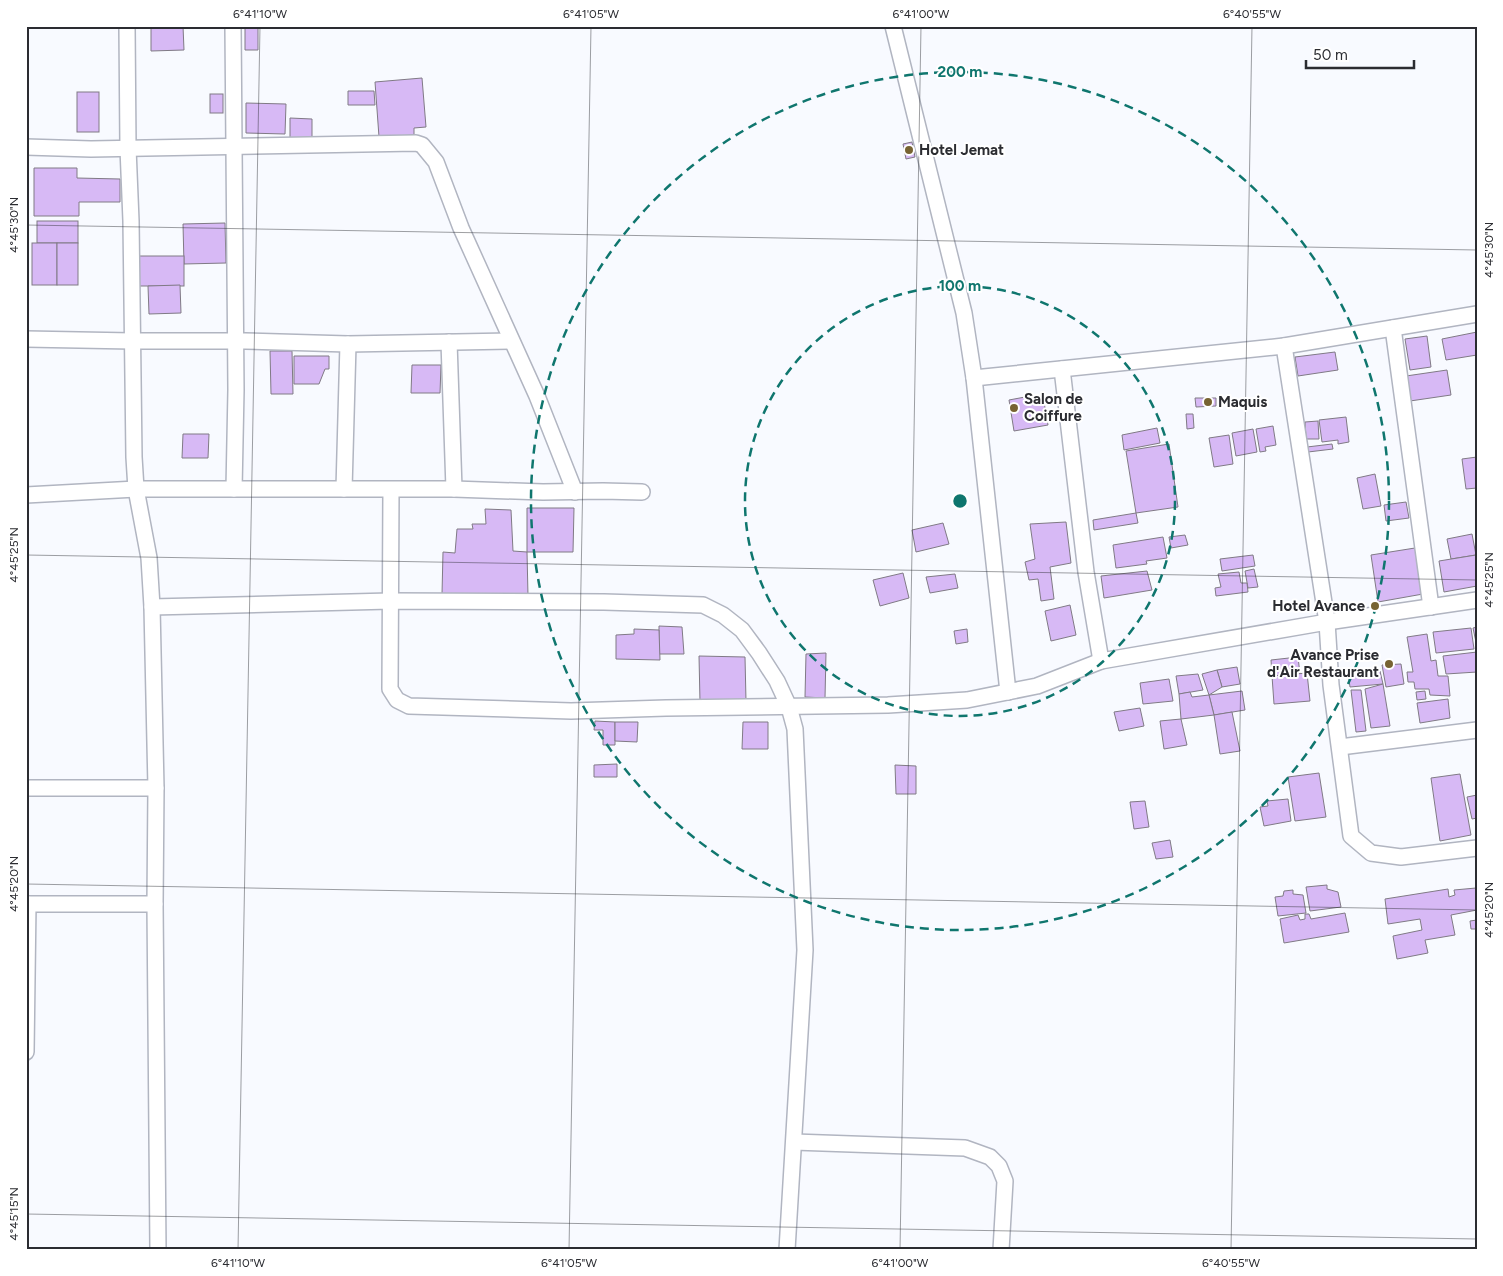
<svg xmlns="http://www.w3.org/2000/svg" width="1503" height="1276" viewBox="0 0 1503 1276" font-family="Figtree,sans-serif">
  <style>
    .building { fill: #d7b9f5; stroke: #807a85 }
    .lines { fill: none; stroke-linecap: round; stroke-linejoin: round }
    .minor-casing { stroke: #b1b5c1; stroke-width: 18 }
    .minor { stroke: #fff; stroke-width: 15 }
    .ticks { fill: none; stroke: #2b2c31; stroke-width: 1; stroke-opacity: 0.45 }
    .ring { fill: none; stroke: #0f766e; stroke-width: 2.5; stroke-dasharray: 9 6 }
    .poi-dot { fill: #776332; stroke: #fff; stroke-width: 2 }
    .labels { text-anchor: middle; stroke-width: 4; stroke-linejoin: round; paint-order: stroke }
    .poi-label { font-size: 15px; font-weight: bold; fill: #2b2c31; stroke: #fff; text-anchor: start }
    .centre { fill: #0f766e; stroke: #fff; stroke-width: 2.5 }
    .ring-label { font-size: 15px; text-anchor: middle; font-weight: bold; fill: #0f766e; stroke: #fff; stroke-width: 4; stroke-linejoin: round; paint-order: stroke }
    .neatline { fill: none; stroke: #2b2c31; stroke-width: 2 }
    .ticks-label { font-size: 12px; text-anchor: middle; fill: #2b2c31 }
  </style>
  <rect width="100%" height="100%" fill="#f8faff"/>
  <g class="building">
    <polygon points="151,26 183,26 184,50 151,51"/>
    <polygon points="258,27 258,50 245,50 245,28"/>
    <polygon points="422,78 426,127 414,128 414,135 379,137 375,82"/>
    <polygon points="348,91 374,91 375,105 348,105"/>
    <rect x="77" y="92" width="22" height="40"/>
    <rect x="210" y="94" width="13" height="19"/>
    <polygon points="246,103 286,104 285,134 246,133"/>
    <polygon points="290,118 312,119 312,138 290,138"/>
    <polygon points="912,142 915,157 906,159 903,144"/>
    <polygon points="34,168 77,168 77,178 120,179 120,202 79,202 79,216 34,216"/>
    <rect x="37" y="221" width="41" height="22"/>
    <polygon points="225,223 226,263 184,264 183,224"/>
    <rect x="32" y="243" width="25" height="42"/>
    <rect x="57" y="243" width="21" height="42"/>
    <rect x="139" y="256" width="45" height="30"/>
    <polygon points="180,285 181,313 149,314 148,286"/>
    <polygon points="1477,332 1477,355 1446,360 1442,339"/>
    <polygon points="1427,336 1431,367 1410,370 1405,339"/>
    <polygon points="270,351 292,351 293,394 271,394"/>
    <polygon points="1335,352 1338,370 1298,376 1295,357"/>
    <polygon points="294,356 329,356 329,369 325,369 319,384 294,384"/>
    <polygon points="412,365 441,365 440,393 411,393"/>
    <polygon points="1447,370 1451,395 1410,401 1406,376"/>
    <polygon points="1025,397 1028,405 1044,402 1048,425 1014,431 1009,400"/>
    <polygon points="1195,398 1216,398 1216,406 1196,407"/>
    <polygon points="1186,414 1193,414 1194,428 1187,429"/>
    <polygon points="1346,417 1349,442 1338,444 1338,440 1322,442 1319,420"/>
    <polygon points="1318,421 1319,439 1306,439 1305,422"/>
    <polygon points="1273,426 1276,445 1265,447 1266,451 1260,452 1256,429"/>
    <polygon points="1157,428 1160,443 1124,450 1122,435"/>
    <polygon points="1253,429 1257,452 1236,456 1232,433"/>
    <polygon points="183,434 209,434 208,458 182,458"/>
    <polygon points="1229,435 1233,464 1214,467 1209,438"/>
    <polygon points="1169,444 1178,507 1136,513 1126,451"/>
    <polygon points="1332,444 1333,449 1308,452 1307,447"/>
    <polygon points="1477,457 1477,488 1466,489 1462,459"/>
    <polygon points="1375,474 1381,506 1363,509 1357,478"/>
    <polygon points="1406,502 1409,518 1386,521 1384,505"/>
    <polygon points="527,508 574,508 573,552 527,552"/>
    <polygon points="485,509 511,510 513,551 527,552 528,596 442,594 443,552 455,553 457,529 473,529 472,524 486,524"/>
    <polygon points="1136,513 1138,523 1094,530 1093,520"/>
    <polygon points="1066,522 1071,563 1050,567 1054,599 1041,601 1038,579 1029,580 1025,562 1035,559 1030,524"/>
    <polygon points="943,523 949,544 916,552 912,530"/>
    <polygon points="1472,534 1476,555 1451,559 1447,539"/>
    <polygon points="1185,535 1188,545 1171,548 1169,537"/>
    <polygon points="1163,537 1167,558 1146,561 1147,564 1116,568 1113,545"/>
    <polygon points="1415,548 1423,594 1378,602 1371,555"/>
    <polygon points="1253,555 1255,566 1222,571 1220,559"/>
    <polygon points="1476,555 1477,586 1444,592 1439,561"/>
    <polygon points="1254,569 1258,587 1248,588 1245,571"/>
    <polygon points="1147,571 1152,590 1104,598 1101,576"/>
    <polygon points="1239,572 1241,583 1247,583 1248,592 1216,596 1215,588 1221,587 1218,574"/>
    <polygon points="903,573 909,598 880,606 873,580"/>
    <polygon points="955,574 958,588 930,593 926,577"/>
    <polygon points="1070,605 1076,635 1051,641 1045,611"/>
    <polygon points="659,626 682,627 684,654 659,654"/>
    <polygon points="1477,627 1477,647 1473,628"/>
    <polygon points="1471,628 1474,649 1436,653 1433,632"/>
    <polygon points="634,629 659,630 660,660 616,659 616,635 634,634"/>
    <polygon points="967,629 968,642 956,644 954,631"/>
    <polygon points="1427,634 1431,661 1436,660 1438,676 1448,676 1450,696 1430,695 1429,689 1415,689 1414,682 1408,682 1407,672 1413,672 1407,637"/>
    <polygon points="1477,652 1477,672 1446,674 1443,656"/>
    <polygon points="826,653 825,698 805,697 806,654"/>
    <polygon points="699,656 745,657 746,701 700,702"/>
    <polygon points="1298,657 1300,674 1272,676 1271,660"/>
    <polygon points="1401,664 1404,684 1386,687 1382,665"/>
    <polygon points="1237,667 1240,684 1222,687 1217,670"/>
    <polygon points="1217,670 1222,687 1209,695 1202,674"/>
    <polygon points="1380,671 1383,684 1350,687 1348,673"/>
    <polygon points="1307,673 1310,701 1274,704 1272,676"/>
    <polygon points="1198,674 1203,690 1179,694 1176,676"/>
    <polygon points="1169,679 1173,701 1143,704 1140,683"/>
    <polygon points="1383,684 1390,726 1371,728 1365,689"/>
    <polygon points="1351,690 1361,690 1366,731 1356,732"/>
    <polygon points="1242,691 1245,710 1214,715 1209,695"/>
    <polygon points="1425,691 1426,699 1417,700 1416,692"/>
    <polygon points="1190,692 1192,697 1209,695 1214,715 1181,719 1179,694"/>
    <polygon points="1448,699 1450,718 1420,723 1417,703"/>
    <polygon points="1140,708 1144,726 1119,731 1114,712"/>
    <polygon points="1232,712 1240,751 1220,754 1214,715"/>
    <polygon points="1181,719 1187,745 1164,749 1160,721"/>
    <polygon points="595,721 615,722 615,745 603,745 603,730 594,730"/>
    <polygon points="615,722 638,722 637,742 615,741"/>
    <polygon points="743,722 768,722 768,749 742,749"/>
    <polygon points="617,764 617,777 594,777 594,765"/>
    <polygon points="895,765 916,766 916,794 896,794"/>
    <polygon points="1319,773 1326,817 1295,821 1288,777"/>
    <polygon points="1460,774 1471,835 1440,841 1431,778"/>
    <polygon points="1477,795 1477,818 1472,819 1467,797"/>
    <polygon points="1288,799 1291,821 1264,826 1260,807 1268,806 1267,801"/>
    <polygon points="1145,801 1149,827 1134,829 1130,802"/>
    <polygon points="1170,840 1173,857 1156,859 1152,843"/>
    <polygon points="1327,885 1327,889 1338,892 1341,907 1310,911 1306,887"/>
    <polygon points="1476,888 1477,910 1451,915 1455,935 1425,940 1428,953 1397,959 1393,936 1422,930 1420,919 1388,924 1385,899 1448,889 1449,897 1455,895 1454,890"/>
    <polygon points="1293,890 1293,894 1303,895 1306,913 1278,916 1275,897 1283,896 1284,891"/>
    <polygon points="1345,913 1349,932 1284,943 1280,919 1298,915 1300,920 1305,919 1305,914 1309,914 1311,919"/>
    <polygon points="1477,920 1477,929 1471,929 1470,921"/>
  </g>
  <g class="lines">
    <defs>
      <g id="minor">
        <polyline points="127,26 128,148 131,221 134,457 136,489 149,558 152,607 156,788 155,904 158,1250"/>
        <polyline points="233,26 236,390 234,489"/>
        <polyline points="893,26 964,313 974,378 1008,692"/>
        <polyline points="26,147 91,149 416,143 422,145 436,162 461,228 537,396 575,492"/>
        <polyline points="1393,328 1431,607"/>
        <polyline points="26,339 132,341 245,341 348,344 511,341"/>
        <polyline points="449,342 454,489"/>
        <polyline points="1284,346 1327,622 1331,685 1351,836 1371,853 1401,857 1477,848"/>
        <polyline points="1062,369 1086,572 1101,661"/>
        <polyline points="974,378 1284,346 1477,314"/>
        <polyline points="344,489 348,344"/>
        <polyline points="391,490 390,689 397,700 409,706 571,711 666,708 888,705 967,700 1037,686 1101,661 1327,622 1477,600"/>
        <polyline points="26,495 136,489 454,489 543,492 603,491 642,492"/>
        <polyline points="152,607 390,601 604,602 703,605 723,615 742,630 759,653 777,681 789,707 795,729 805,950 787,1250"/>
        <polyline points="1340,747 1477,730"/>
        <polyline points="26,788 156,788"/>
        <polyline points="26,904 155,904"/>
        <polyline points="26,1052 28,904"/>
        <polyline points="794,1142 965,1148 990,1157 999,1166 1005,1181 1001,1250"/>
      </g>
    </defs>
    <use href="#minor" class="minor-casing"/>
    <use href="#minor" class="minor"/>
  </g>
  <path class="ticks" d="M26 225 1477 250M26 555 1477 580M26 884 1477 910M26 1214 1477 1239M238 1250 260 26M569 1250 591 26M900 1250 921 26M1231 1250 1252 26"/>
  <g class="ring">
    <circle cx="960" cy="501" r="215"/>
    <circle cx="960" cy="501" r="429"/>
  </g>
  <g class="poi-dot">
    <circle cx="909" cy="150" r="5"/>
    <circle cx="1208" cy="402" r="5"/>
    <circle cx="1014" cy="408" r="5"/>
    <circle cx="1375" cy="606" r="5"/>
    <circle cx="1389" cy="664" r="5"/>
  </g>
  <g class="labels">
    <g class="poi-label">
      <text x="919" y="155">Hotel Jemat</text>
      <text x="1024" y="404">Salon de<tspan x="1024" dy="17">Coiffure</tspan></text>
      <text x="1218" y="407">Maquis</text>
      <text x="1365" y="611" text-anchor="end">Hotel Avance</text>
      <text x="1379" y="660" text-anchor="end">Avance Prise<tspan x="1379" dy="17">d'Air Restaurant</tspan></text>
    </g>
  </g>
  <circle cx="960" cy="501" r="8" class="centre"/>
  <g class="ring-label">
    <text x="960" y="77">200 m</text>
    <text x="960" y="291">100 m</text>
  </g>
  <rect width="1503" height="1276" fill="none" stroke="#ffffff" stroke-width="55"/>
  <path d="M1306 60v8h108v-8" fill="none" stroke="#2b2c31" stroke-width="2.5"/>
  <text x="1313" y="60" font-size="15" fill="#2b2c31" stroke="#ffffff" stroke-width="4" paint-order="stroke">50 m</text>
  <rect x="28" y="28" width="1448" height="1220" class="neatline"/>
  <g class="ticks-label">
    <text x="260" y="18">6°41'10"W</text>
    <text x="591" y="18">6°41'05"W</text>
    <text x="921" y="18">6°41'00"W</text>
    <text x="1252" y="18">6°40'55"W</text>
    <text transform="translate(14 225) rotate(-90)" y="4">4°45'30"N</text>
    <text transform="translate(1489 250) rotate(-90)" y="4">4°45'30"N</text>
    <text transform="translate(14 555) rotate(-90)" y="4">4°45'25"N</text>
    <text transform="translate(1489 580) rotate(-90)" y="4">4°45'25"N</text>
    <text transform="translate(14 884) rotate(-90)" y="4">4°45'20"N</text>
    <text transform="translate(1489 910) rotate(-90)" y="4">4°45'20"N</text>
    <text transform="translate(14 1214) rotate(-90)" y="4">4°45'15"N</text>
    <text x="238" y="1267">6°41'10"W</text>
    <text x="569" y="1267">6°41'05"W</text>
    <text x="900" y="1267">6°41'00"W</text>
    <text x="1231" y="1267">6°40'55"W</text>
  </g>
</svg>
